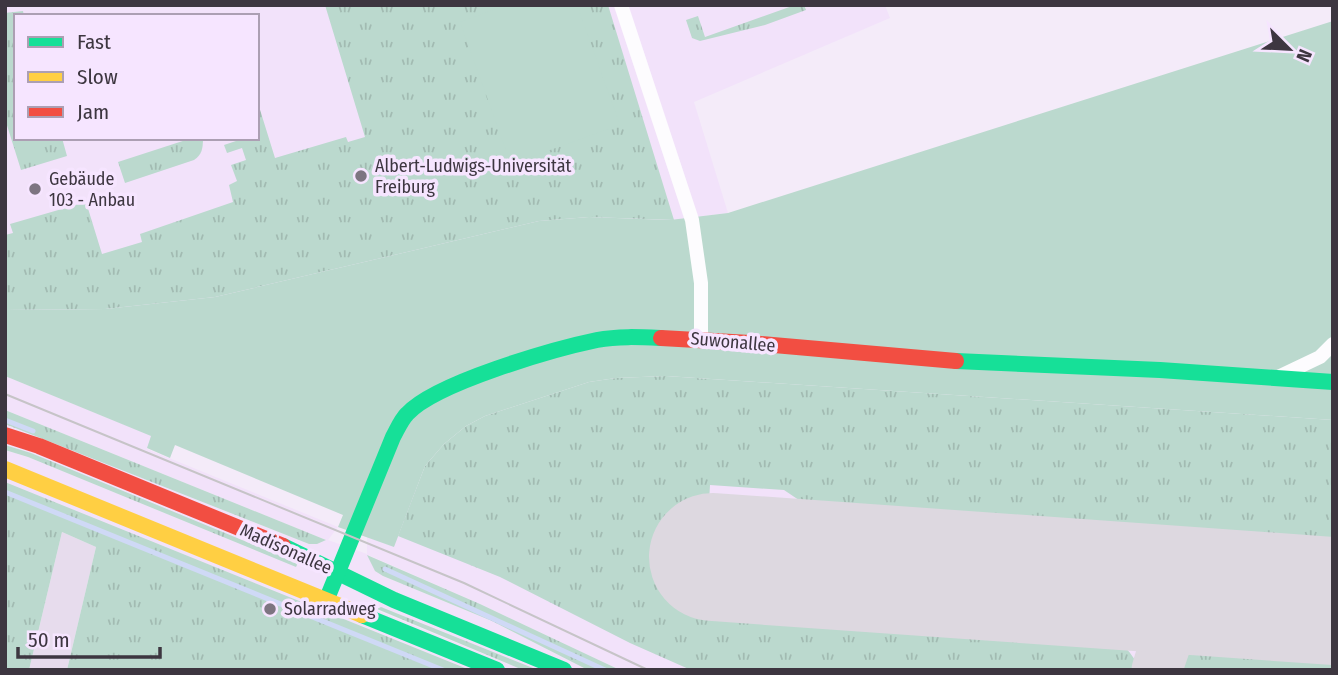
<svg xmlns="http://www.w3.org/2000/svg" width="1338" height="675" viewBox="0 0 1338 675" font-family="'Fira Sans Condensed',sans-serif">
  <style>
    .commercial { fill: #e7dced }
    .built { fill: #f2e2fa; fill-rule: evenodd }
    .grass { fill: url(#grass-tufts) }
    .garden { fill: #bbd9ce }
    .lines { fill: none; stroke-linecap: round; stroke-linejoin: round }
    .stream { stroke: #cfd9f6; stroke-width: 5 }
    .taxiway { stroke: #ddd8e0; stroke-width: 51 }
    .runway { stroke: #ddd8e0; stroke-width: 128 }
    .street { stroke: #fdfcfe; stroke-width: 14 }
    .fast { stroke: #16e098; stroke-width: 16 }
    .slow { stroke: #ffcf43; stroke-width: 16 }
    .jam { stroke: #f24e42; stroke-width: 16 }
    .tram { stroke: #c6c4c7; stroke-width: 2 }
    .poi-dot { fill: #7d7581; stroke: #f6e5ff; stroke-width: 2.5 }
    .labels { text-anchor: middle; stroke-width: 7; stroke-linejoin: round; paint-order: stroke }
    .poi-label { font-size: 18px; fill: #3d3640; stroke: #f6e5ff; text-anchor: start }
    .street-label { font-size: 18px; fill: #3d3640; stroke: #f6e5ff }
  </style>
  <defs>
    <pattern id="grass-tufts" width="24" height="20" patternUnits="userSpaceOnUse" patternTransform="scale(1.75)"><rect width="24" height="20" fill="#bbd9ce"/><path d="M3 7l-1-3M5 7V3M7 7l1-3M15 17l-1-3M17 17v-4M19 17l1-3" fill="none" stroke="#a2bbb2"/></pattern>
  </defs>
  <rect width="100%" height="100%" fill="#f4ebf9"/>
  <polygon class="commercial" points="62,532 96,547 67,670 29,670"/>
  <g class="built">
    <path d="M5 5H885L890 18 694 102 728 213 670 220 589 217 539 221 215 297 105 309 5 310ZM16 16H257V138H16Z"/>
    <polygon points="5,376 152,436 147,449 338,527 328,540 367,554 367,536 415,489 1333,420 1333,670 620,670 480,604 368,555 383,576 492,621 588,670 538,670 381,607 378,608 378,611 523,670 470,670 5,482 5,450 28,457 296,567 5,445 5,424 309,544 326,540 5,410"/>
  </g>
  <g class="grass">
    <polygon points="325,5 608,5 674,220 589,217 539,221 215,297 105,309 5,310 5,235 13,233 10,224 86,202 102,254 142,242 140,234 233,202 229,185 237,181 231,165 246,160 242,148 227,153 224,145 236,141 236,138 257,138 257,100 275,158 346,137 348,142 365,137"/>
    <polygon points="795,5 804,5 806,10 765,25 700,41 692,38 686,20 698,16 705,37"/>
    <polygon points="23,11 24,16 16,16 16,138 62,138 67,156 21,170 5,119 5,13"/>
    <path d="M192 138H203C203 148 202 155 194 160L125 183 118 162Z"/>
    <path d="M666 376 1333 420V559L833 523 784 490 710 485 703 602 1097 629C1119 641 1129 646 1140 670H691L630 643 500 577 398 536 425 466 444 444 466 426 485 416 589 382 616 378Z"/>
    <polygon points="5,410 326,540 317,544 309,544 5,424"/>
    <polygon points="5,445 31,453 298,563 296,567 28,457 5,450"/>
    <polygon points="5,482 470,670 67,670 96,547 62,532 29,670 5,670"/>
    <polygon points="367,555 480,604 620,670 588,670 582,667 492,621 383,576 375,571"/>
    <polygon points="381,607 538,670 523,670 377,609"/>
    <polygon points="1209,638 1333,647 1333,670 1176,670 1187,652"/>
  </g>
  <g class="garden">
    <polygon points="507,5 577,5 620,125 511,164 460,22"/>
    <polygon points="1333,21 1333,420 666,376 616,378 589,382 485,416 466,426 444,444 425,466 394,547 338,527 343,515 175,445 170,458 147,448 151,436 5,376 5,310 105,309 215,297 539,221 589,217 670,220 728,213"/>
  </g>
  <g class="lines">
    <g class="stream">
      <polyline points="5,420 33,431"/>
      <polyline points="5,492 443,670"/>
      <polyline points="385,569 605,670"/>
    </g>
    <path class="taxiway" d="M1157 670C1163 649 1177 606 1198 597 1203 595 1209 594 1215 593"/>
    <polyline class="runway" points="713,557 1333,601"/>
    <g class="street">
      <polyline points="621,5 692,220 701,283 701,339"/>
      <polyline points="1278,377 1320,357 1333,344"/>
    </g>
    <g class="fast">
      <polyline points="956,361 1160,370 1333,382"/>
      <polyline points="283,546 394,600 564,670"/>
      <path d="M326 601 393 437C397 430 401 420 407 414 435 383 554 349 597 340 618 336 639 337 661 338"/>
      <polyline points="362,615 497,670"/>
    </g>
    <polyline class="slow" points="5,469 362,615"/>
    <g class="jam">
      <polyline points="661,338 750,343 956,361"/>
      <polyline points="5,435 39,446 283,546"/>
    </g>
    <polyline class="tram" points="5,394 464,583 648,670"/>
  </g>
  <g class="poi-dot">
    <circle cx="361" cy="176" r="7"/>
    <circle cx="35" cy="189" r="7"/>
    <circle cx="270" cy="609" r="7"/>
  </g>
  <g class="labels">
    <g class="poi-label">
      <text x="375" y="172">Albert-Ludwigs-Universität<tspan x="375" dy="21">Freiburg</tspan></text>
      <text x="49" y="185">Gebäude<tspan x="49" dy="21">103 - Anbau</tspan></text>
      <text x="284" y="615">Solarradweg</text>
    </g>
    <g class="street-label">
      <text transform="translate(733 342) rotate(5)" y="6">Suwonallee</text>
      <text transform="translate(286 549) rotate(24)" y="6">Madisonallee</text>
    </g>
  </g>
  <rect width="1338" height="675" fill="none" stroke="#3d3640" stroke-width="14"/>
  <rect x="14" y="14" width="245" height="126" fill="#f6e5ff" stroke="#ac9fb3" stroke-width="2"/>
  <rect x="28" y="37" width="35" height="10" fill="#16e098" stroke="#ac9fb3" stroke-width="2"/>
  <text x="77" y="49" font-size="21" fill="#3d3640">Fast</text>
  <rect x="28" y="72" width="35" height="10" fill="#ffcf43" stroke="#ac9fb3" stroke-width="2"/>
  <text x="77" y="84" font-size="21" fill="#3d3640">Slow</text>
  <rect x="28" y="107" width="35" height="10" fill="#f24e42" stroke="#ac9fb3" stroke-width="2"/>
  <text x="77" y="119" font-size="21" fill="#3d3640">Jam</text>
  <g transform="translate(1289 49) rotate(114)" stroke="#f6e5ff" stroke-width="5" paint-order="stroke">
  <path d="M0-5L12 26L0 18L-12 26Z" fill="#3d3640"/>
  <text y="-10" font-size="19" font-weight="bold" text-anchor="middle" fill="#3d3640">N</text>
  </g>
  <path d="M18 647v10h142v-10" fill="none" stroke="#3d3640" stroke-width="3.5"/>
  <text x="28" y="647" font-size="21" fill="#3d3640" stroke="#f6e5ff" stroke-width="5" paint-order="stroke">50 m</text>
</svg>
